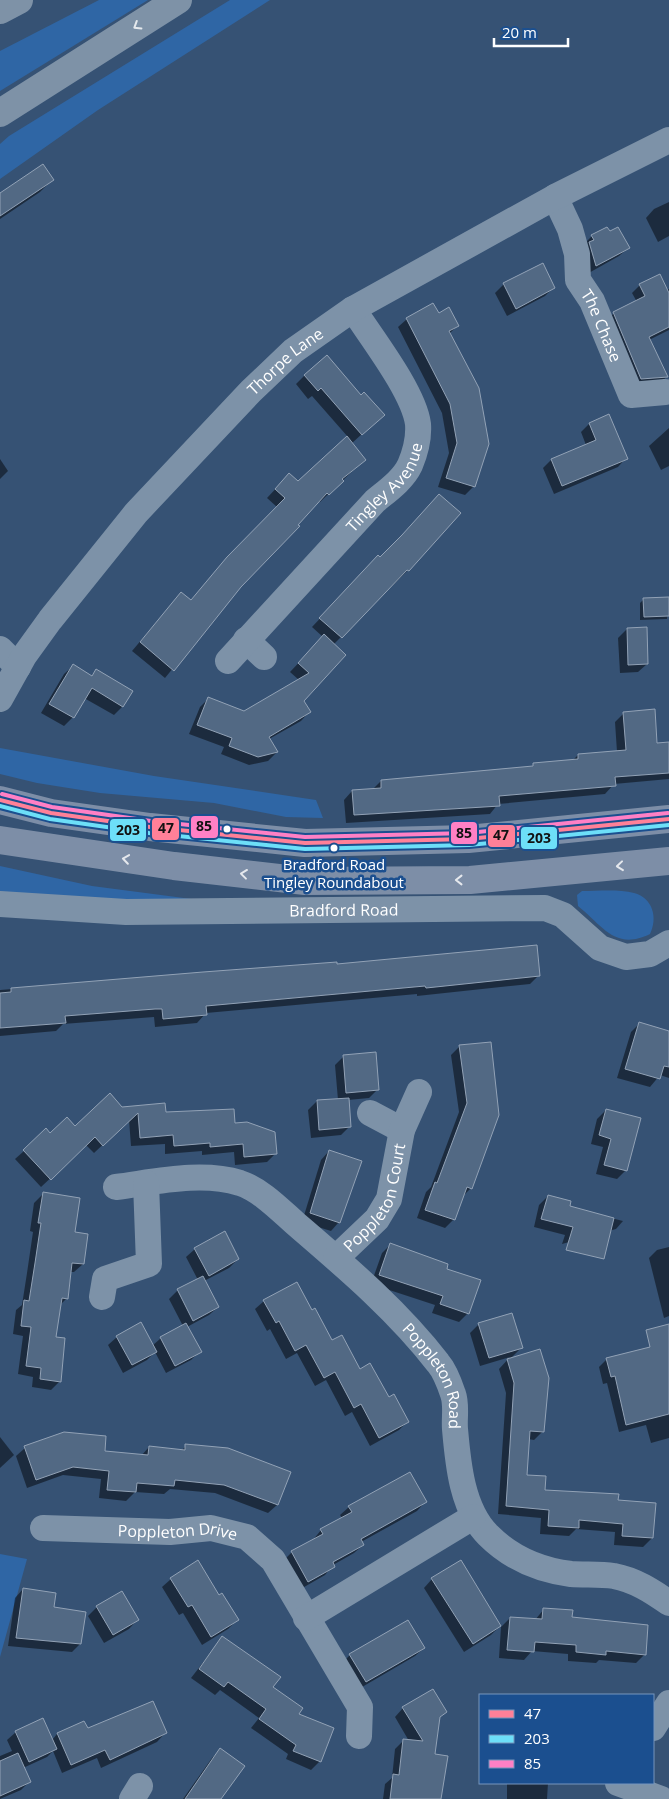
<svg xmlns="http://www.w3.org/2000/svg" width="669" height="1799" viewBox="0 0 669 1799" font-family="'Open Sans',sans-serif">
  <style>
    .green { fill: #2f66a5 }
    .shadow { fill: #0007 }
    .building { fill: #526984; stroke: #92a2b6 }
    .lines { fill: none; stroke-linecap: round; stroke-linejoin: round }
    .minor { stroke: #7d92a8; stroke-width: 26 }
    .major { stroke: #7d8ea7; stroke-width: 28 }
    .highway { stroke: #7e92a7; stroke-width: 28 }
    .bus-1-casing { stroke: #1b4f8f; stroke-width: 8 }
    .bus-2-casing { stroke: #1b4f8f; stroke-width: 8 }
    .bus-3-casing { stroke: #1b4f8f; stroke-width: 8 }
    .bus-1 { stroke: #ff8098; stroke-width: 4 }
    .bus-2 { stroke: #6ddff8; stroke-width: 4 }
    .bus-3 { stroke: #ff80c5; stroke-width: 4 }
    .oneway { stroke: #e5e9ed }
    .oneway2 { stroke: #e5e8ed }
    .bus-dot { fill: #fff; stroke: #1b4f8f; stroke-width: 2 }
    .labels { text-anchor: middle; stroke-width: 5; stroke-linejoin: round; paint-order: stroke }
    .bus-label { font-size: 15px; fill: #fff; stroke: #1b4f8f }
    .street-label { font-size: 16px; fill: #fff; stroke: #1b4f8f }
    .line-badge { stroke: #1b4f8f; stroke-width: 2 }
    .pale-badge-label { font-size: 14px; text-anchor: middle; font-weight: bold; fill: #111 }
  </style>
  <rect width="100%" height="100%" fill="#365274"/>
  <g class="green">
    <polygon points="99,0 148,0 0,91 0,51"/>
    <polygon points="230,0 270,0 98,110 0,179 0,144 9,136"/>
    <polygon points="0,748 154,776 316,800 323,818 286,817 214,803 100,793 37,783 0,774"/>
    <polygon points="0,866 92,886 222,903 0,896"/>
    <path d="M582 891C598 891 619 889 634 893 653 898 658 918 650 934 615 951 603 926 578 906L577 895Z"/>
    <polygon points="0,1554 27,1559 0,1657"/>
  </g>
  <g class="shadow">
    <polygon points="52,180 40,192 0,219 0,194"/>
    <polygon points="669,202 669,236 658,242 646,218 654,209"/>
    <polygon points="607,228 628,248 619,256 587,274 583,245 592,236"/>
    <polygon points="659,276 666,290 669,289 669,330 649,340 667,376 660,384 633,386 607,320 614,313 637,302 632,293 640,285"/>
    <polygon points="504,284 554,287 545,296 507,316 495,293"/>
    <polygon points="438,314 458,325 449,334 474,486 465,495 438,487 449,453 442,413 398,327 407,319"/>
    <polygon points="305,375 374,423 351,444 364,460 320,502 318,501 240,586 165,678 132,651 181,593 190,601 277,507 267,498 281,483 298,482 348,437 312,396 308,399 296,384"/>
    <polygon points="608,416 626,458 618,467 554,494 543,468 551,460 586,445 581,432 589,424"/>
    <polygon points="669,428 669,466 661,470 649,446"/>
    <polygon points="0,459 8,471 0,479"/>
    <polygon points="378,557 408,570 333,645 303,701 309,712 301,721 269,739 277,752 268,761 249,765 221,754 224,747 189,734 200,707 208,699 244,712 299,680 290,672 323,637 312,627"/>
    <polygon points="669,598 667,619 640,620 640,603 644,599"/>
    <polygon points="627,629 647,664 638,672 620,673 618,638"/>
    <polygon points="73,666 91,676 96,671 122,707 114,715 84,698 73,717 64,726 41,713 64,674"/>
    <polygon points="624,713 656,744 669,742 669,779 614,784 605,794 498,804 490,814 346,823 344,800 352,791 373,789 381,781 530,768 534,764 572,761 578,755 617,752 615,722"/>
    <polygon points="336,965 539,975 530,984 417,996 417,994 206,1013 197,1023 155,1027 154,1017 63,1024 56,1031 0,1036 0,990 203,973"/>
    <polygon points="639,1024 669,1033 669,1078 660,1075 650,1087 617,1078 631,1032"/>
    <polygon points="490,1044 471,1188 462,1197 454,1219 445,1228 417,1218 426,1192 431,1187 459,1112 451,1055 460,1046"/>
    <polygon points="344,1056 378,1089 369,1098 348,1100 350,1126 341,1135 311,1138 308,1110 317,1101 338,1100 335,1065"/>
    <polygon points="122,1108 234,1124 276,1153 267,1162 235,1165 234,1152 202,1155 202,1151 165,1154 165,1144 131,1146 129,1120 94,1153 86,1145 41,1187 15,1159 24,1151 50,1135 75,1128"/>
    <polygon points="606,1110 626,1170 617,1179 596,1174 603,1147 591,1144 597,1119"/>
    <polygon points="329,1151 339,1222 331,1231 302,1222 321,1160"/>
    <polygon points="43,1194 74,1234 83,1264 74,1272 70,1272 66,1299 59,1306 55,1338 60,1381 51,1390 32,1387 33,1377 18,1374 23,1336 13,1334 16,1310 22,1305 27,1273 33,1232 30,1231 34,1203"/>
    <polygon points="548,1196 568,1207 623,1221 616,1229 562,1244 565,1235 534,1227 539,1205"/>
    <polygon points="391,1244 445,1269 468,1313 459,1322 432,1313 435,1305 371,1284 382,1253"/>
    <polygon points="669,1247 669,1316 664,1318 649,1258 657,1250"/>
    <polygon points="195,1249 238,1259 229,1268 204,1281 218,1307 209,1315 187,1327 200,1351 191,1360 166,1373 155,1352 147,1360 123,1373 108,1345 117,1337 152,1346 161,1338 183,1326 169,1299 178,1290 198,1280 186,1257"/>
    <polygon points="264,1301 311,1311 332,1342 407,1422 399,1430 370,1446 352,1412 345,1416 326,1380 315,1386 297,1353 286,1359 270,1329 267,1331 255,1309"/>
    <polygon points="479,1324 521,1348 510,1359 543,1431 534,1440 528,1439 526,1476 544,1492 617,1502 652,1538 643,1547 614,1545 615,1532 576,1529 569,1536 540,1534 541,1518 498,1514 506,1393 499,1369 510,1357 480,1366 470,1333"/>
    <polygon points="607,1359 669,1371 669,1438 651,1443 646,1425 619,1432 607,1383 603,1384 599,1367"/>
    <polygon points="0,1437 14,1455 0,1468"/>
    <polygon points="186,1446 277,1505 268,1513 215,1493 170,1489 164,1494 135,1492 126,1501 99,1498 101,1479 63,1475 27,1488 16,1456 25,1448 141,1456 149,1447 181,1451"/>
    <polygon points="425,1502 417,1511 361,1542 363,1545 354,1553 333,1565 325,1575 299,1590 283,1561 292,1552 313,1540 321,1530 342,1518 340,1515 349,1507"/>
    <polygon points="171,1579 237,1620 228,1629 202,1645 183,1613 179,1615 162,1587"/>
    <polygon points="432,1579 500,1626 491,1635 464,1652 424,1588"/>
    <polygon points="23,1589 53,1608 80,1644 72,1652 8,1646 15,1598"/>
    <polygon points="97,1607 137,1620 129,1629 104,1643 88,1616"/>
    <polygon points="544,1609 571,1618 645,1654 636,1663 599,1660 596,1663 568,1661 568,1654 532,1651 524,1660 499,1658 501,1627 510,1618 535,1620"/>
    <polygon points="223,1637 297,1714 320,1761 311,1770 286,1759 288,1754 251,1728 259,1718 220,1690 215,1695 191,1678"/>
    <polygon points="375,1639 424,1648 415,1656 357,1690 341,1664 350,1655"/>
    <polygon points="403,1708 445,1712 438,1719 434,1755 439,1799 383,1799 385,1784 392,1778 395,1749 404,1740 409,1741 395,1717"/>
    <polygon points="84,1722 87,1730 165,1733 157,1742 101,1768 97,1758 62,1773 53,1751 47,1757 23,1768 29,1782 21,1790 0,1799 0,1756 12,1751 7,1740 16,1732 52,1740 57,1734"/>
    <polygon points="221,1750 220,1799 183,1799 212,1758"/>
    <polygon points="507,1783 548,1783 547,1799 507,1799"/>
  </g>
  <g class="building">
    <polygon points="43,164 54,180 0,216 0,193"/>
    <polygon points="607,227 610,231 618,227 630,248 596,266 589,242 594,240 591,235"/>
    <polygon points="543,263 555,288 516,309 503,283"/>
    <polygon points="660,274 669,293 669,327 649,337 668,377 641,379 613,312 645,296 639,284"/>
    <polygon points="433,303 439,313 449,307 459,326 449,331 479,388 489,444 475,487 446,478 457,443 450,404 406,318"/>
    <polygon points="327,355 361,395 364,392 385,415 362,435 321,388 318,391 304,375"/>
    <polygon points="609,414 628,459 562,486 551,459 596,440 589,423"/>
    <polygon points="347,436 366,460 342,479 344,481 329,495 327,493 298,525 300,526 241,587 174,671 140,642 181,592 191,600 227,557 285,498 275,489 289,473 298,481"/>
    <polygon points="439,494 461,513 409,571 407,570 342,638 319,618 378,555 380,557 402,535"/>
    <polygon points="669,597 669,616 644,617 643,598"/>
    <polygon points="647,627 648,664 628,665 627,628"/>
    <polygon points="324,634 346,655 304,701 311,712 269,737 278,752 258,757 229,746 232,738 197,725 208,697 244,711 309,673 298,663"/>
    <polygon points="73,664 92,676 96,669 133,691 123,707 92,688 74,718 49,704"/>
    <polygon points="655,709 657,743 669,742 669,773 615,777 616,786 499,796 500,806 354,815 352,790 381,788 381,780 533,766 533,763 578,759 578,754 626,750 623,712"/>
    <polygon points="537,945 540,976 426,988 425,986 206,1006 207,1015 163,1019 162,1009 155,1009 65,1016 66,1023 0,1028 0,993 11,992 11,988 203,972 337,962 337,964"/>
    <polygon points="639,1022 669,1031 669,1067 664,1066 660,1079 625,1069"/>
    <polygon points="491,1042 499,1115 472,1189 467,1187 455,1220 425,1210 435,1182 437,1183 467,1103 459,1045"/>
    <polygon points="376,1052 379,1090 346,1093 343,1055"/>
    <polygon points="110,1093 122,1107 165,1103 166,1112 234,1109 235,1123 247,1122 275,1132 277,1154 244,1157 243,1144 210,1147 210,1143 174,1146 173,1135 140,1138 138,1113 103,1146 95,1137 51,1180 23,1150 46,1128 50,1133 67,1117 75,1126"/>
    <polygon points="349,1098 351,1127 319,1130 317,1100"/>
    <polygon points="606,1109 641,1118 627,1171 604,1165 611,1139 599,1135"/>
    <polygon points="329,1150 362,1161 340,1223 310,1213"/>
    <polygon points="43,1192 80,1198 75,1232 88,1234 84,1264 72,1263 68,1299 62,1298 56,1337 65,1338 61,1382 40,1379 41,1368 26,1366 31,1327 21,1326 24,1300 29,1301 35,1263 41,1223 38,1223"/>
    <polygon points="548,1195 571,1201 570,1206 614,1218 604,1259 566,1250 573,1227 541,1219"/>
    <polygon points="225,1231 239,1259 209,1276 194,1248"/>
    <polygon points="390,1243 448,1264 447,1269 481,1280 469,1314 440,1304 443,1296 379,1275"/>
    <polygon points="203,1276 219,1307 193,1321 177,1289"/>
    <polygon points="297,1282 312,1310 315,1308 332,1340 342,1335 360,1369 370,1363 389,1397 394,1394 409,1422 379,1438 361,1404 354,1408 335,1372 324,1378 306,1345 295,1351 279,1321 276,1323 263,1300"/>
    <polygon points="512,1313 523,1348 489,1358 478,1323"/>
    <polygon points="141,1322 157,1352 132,1365 116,1336"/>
    <polygon points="186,1323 202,1352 175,1366 160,1337"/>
    <polygon points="669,1324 669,1414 626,1425 615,1376 611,1377 606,1358 650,1347 646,1330"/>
    <polygon points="540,1349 549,1378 544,1432 530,1431 527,1475 546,1476 545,1490 619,1494 618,1500 656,1503 653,1538 622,1536 623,1524 579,1520 579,1528 548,1526 549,1510 506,1506 514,1383 507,1359"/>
    <polygon points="64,1432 106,1436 105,1451 148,1455 149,1446 185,1450 185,1444 228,1448 291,1472 278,1505 224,1485 175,1480 174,1486 137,1483 136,1492 107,1490 109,1471 73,1467 36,1480 24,1446"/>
    <polygon points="410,1472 427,1502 361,1539 364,1545 333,1562 335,1567 308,1582 291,1551 323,1534 320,1529 352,1512 348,1506"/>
    <polygon points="198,1560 219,1595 222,1593 239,1620 211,1637 192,1605 188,1607 170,1578"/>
    <polygon points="461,1560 501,1626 473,1644 431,1578"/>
    <polygon points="23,1588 56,1593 54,1607 86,1612 81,1644 16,1638"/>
    <polygon points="122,1591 139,1620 113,1635 96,1606"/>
    <polygon points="543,1608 573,1610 572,1617 648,1625 646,1655 606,1651 606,1655 576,1652 576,1645 535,1642 534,1652 507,1650 510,1617 542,1619"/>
    <polygon points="408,1620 425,1648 366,1682 349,1654"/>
    <polygon points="222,1636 281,1677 273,1687 303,1708 299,1714 334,1728 321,1762 293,1751 296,1745 259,1719 266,1709 228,1682 224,1687 199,1669"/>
    <polygon points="433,1689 447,1712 440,1717 435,1754 448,1756 441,1799 390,1799 393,1774 399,1775 403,1739 423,1741 402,1707"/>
    <polygon points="153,1701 167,1733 110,1760 105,1750 71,1765 57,1733 84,1721 88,1728"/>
    <polygon points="43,1718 57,1749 29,1762 15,1731"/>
    <polygon points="220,1748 245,1766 221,1799 185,1799"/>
    <polygon points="18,1753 31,1782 0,1796 0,1761"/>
  </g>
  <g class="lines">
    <g class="minor">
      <path id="s1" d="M555 197 570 229 577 254 578 280 592 301 631 395 665 392"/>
      <polyline points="246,640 264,657"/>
      <polyline points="0,649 18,667"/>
      <path id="s2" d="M228 661 375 501C387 491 403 480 410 465 415 453 419 437 418 424 414 392 371 337 353 309"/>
      <path id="s3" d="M0 699 24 656 50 620 136 513 251 391 293 351 353 309 555 197 669 140"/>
      <path id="s4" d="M0 904 126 912 545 908 563 915 600 948 626 957 650 954 669 943"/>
      <polyline points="370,1113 402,1130"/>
      <path id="s5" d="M116 1187C155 1182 201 1171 240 1183 261 1190 280 1210 296 1224 346 1267 398 1311 438 1363 445 1371 450 1385 453 1394 457 1405 454 1418 455 1429 458 1464 462 1509 488 1535 511 1558 539 1570 571 1574 585 1575 600 1574 614 1576 635 1580 652 1591 669 1603"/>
      <path id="s6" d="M336 1258 377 1219 389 1199 402 1130 419 1092"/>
      <polyline points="102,1297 105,1279 149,1264 146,1183"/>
      <path id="s7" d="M43 1528 170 1532 211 1528 247 1537 273 1560 360 1707 359 1736"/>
      <polyline points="306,1618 473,1517"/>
      <polyline points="653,1728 669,1703"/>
      <polyline points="618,1783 661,1799"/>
      <polyline points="132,1799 140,1786"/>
    </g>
    <g class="major">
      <polyline points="0,800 51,813 150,827 305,843 468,839 669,819"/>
      <polyline points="0,840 174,866 305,881 470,880 669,861"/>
    </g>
    <g class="highway">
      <polyline points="0,10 19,0"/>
      <polyline points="0,113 178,0"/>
    </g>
    <defs>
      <polyline id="bus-1" points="0,800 51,813 150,827 305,843 468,839 669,819"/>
      <polyline id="bus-2" points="0,806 50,819 149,833 305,849 469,845 669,825"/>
      <polyline id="bus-3" points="2,794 52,807 151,821 305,837 468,833 668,813"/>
    </defs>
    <use href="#bus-1" class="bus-1-casing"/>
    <use href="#bus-2" class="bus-2-casing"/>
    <use href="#bus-3" class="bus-3-casing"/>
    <use href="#bus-1" class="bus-1"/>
    <use href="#bus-2" class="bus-2"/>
    <use href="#bus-3" class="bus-3"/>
  </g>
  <defs><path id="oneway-chevron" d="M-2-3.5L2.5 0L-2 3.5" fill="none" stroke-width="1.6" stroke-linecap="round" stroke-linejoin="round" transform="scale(1.25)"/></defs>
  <use class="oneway" href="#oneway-chevron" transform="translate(137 26) rotate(148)"/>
  <g class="oneway2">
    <use href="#oneway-chevron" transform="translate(126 859) rotate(-172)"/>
    <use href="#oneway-chevron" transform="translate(620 866) rotate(174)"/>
    <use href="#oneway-chevron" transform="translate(244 874) rotate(-173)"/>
    <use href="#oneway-chevron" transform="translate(459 880) rotate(180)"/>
  </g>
  <g class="bus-dot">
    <circle cx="227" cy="829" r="4.5"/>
    <circle cx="334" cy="848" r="4.5"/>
  </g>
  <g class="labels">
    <g class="bus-label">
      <text x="334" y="870">Bradford Road<tspan x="334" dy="18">Tingley Roundabout</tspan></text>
    </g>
    <g class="street-label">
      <text dy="6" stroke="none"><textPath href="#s1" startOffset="139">The Chase</textPath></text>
      <text dy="6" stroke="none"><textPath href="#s3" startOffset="444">Thorpe Lane</textPath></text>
      <text dy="6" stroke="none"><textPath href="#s2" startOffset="235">Tingley Avenue</textPath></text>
      <text dy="6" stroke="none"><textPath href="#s4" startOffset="344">Bradford Road</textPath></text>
      <text dy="6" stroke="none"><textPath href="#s6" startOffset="75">Poppleton Court</textPath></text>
      <text dy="6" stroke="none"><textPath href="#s5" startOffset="404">Poppleton Road</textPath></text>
      <text dy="6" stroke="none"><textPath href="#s7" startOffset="135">Poppleton Drive</textPath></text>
    </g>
  </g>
  <g class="line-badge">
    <rect x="190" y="815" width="29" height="24" rx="5" fill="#ff80c5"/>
    <rect x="151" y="817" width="29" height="24" rx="5" fill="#ff8098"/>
    <rect x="109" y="818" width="38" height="24" rx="5" fill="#6ddff8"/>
    <rect x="450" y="821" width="28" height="24" rx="5" fill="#ff80c5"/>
    <rect x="487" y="824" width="29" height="24" rx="5" fill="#ff8098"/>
    <rect x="520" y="826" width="38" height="24" rx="5" fill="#6ddff8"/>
  </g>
  <g class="pale-badge-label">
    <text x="204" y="831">85</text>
    <text x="166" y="833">47</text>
    <text x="128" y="835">203</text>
    <text x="464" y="838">85</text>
    <text x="501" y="840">47</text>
    <text x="539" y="843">203</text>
  </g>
  <rect x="479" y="1694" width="175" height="90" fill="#1b4f8f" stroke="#7695bc"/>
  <rect x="489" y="1710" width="25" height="8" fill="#ff8098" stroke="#7695bc"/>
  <text x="524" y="1719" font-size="15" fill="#ffffff">47</text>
  <rect x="489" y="1735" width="25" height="8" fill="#6ddff8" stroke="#7695bc"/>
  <text x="524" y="1744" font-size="15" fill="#ffffff">203</text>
  <rect x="489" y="1760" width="25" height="8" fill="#ff80c5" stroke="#7695bc"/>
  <text x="524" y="1769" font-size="15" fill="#ffffff">85</text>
  <path d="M494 38v8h74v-8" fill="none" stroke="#ffffff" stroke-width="2.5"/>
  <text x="502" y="38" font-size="15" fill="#ffffff" stroke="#1b4f8f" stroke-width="4" paint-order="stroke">20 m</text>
</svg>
